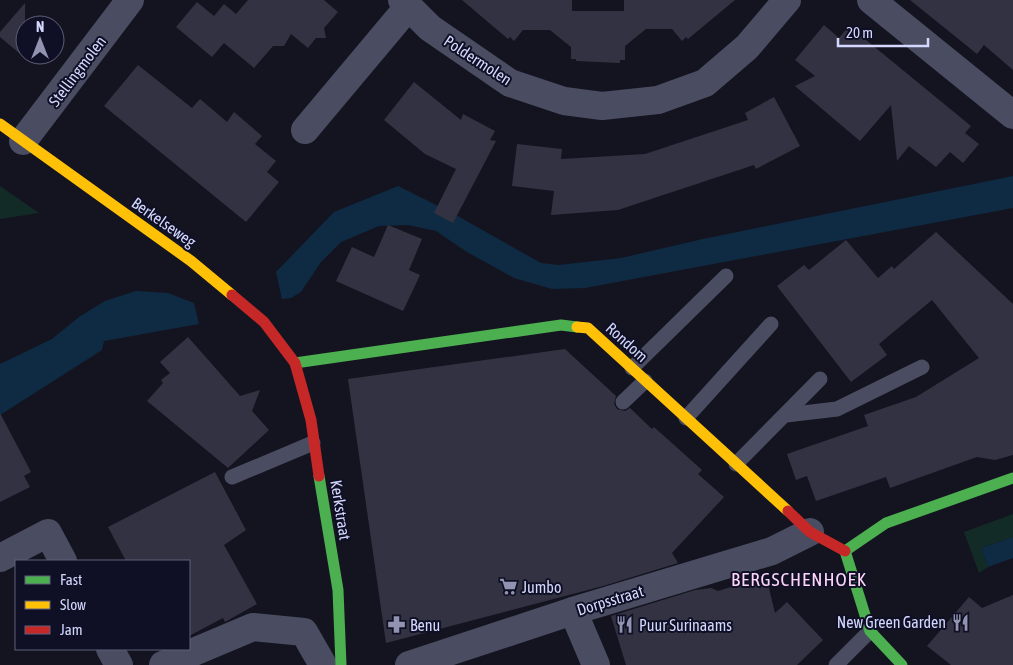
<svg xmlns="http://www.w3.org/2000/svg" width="1013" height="665" viewBox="0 0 1013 665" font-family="'Asap Condensed',sans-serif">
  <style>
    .green { fill: #132b27 }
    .water { fill: #0e2b43 }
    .building { fill: #323242 }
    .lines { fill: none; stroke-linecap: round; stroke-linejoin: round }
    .lane { stroke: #4a4d61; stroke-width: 15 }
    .street { stroke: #4a4d61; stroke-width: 28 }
    .fast { stroke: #4caf50; stroke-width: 11 }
    .slow { stroke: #ffc107; stroke-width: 11 }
    .jam { stroke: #c62828; stroke-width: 11 }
    .labels { text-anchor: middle; stroke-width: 4; stroke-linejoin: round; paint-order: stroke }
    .street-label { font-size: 16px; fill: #d5d8fe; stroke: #0f1025 }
    .poi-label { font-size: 16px; fill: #d5d8fe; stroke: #0f1025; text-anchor: start }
    .quarter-label { font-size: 19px; letter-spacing: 1px; fill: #fed6f7; stroke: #0f1025 }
  </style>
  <rect width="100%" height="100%" fill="#141420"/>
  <g class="green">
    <polygon points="0,186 39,213 0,219"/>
    <polygon points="1013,514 1013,537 981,548 988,567 979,573 964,532"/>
  </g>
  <g class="water">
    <polygon points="1013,176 1013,208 585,288 552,289 514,278 467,252 436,231 408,225 379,226 341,242 321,262 301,292 291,298 282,299 276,272 334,212 398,186 454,214 541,263 559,265 621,258 703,239"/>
    <polygon points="136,291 168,293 194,303 199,324 104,341 102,350 0,415 0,364 52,339 79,317 105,301"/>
    <polygon points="1013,537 1013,558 988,567 981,548"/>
  </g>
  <g class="building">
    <polygon points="248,0 324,0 338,12 324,28 326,38 316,38 308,48 291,34 284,46 273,46 254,68 224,43 212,57 176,27 197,2 214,16 224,4 236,14"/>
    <polygon points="462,0 572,0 572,11 624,11 624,0 735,0 688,39 686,37 682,41 672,29 646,29 625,46 625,60 620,60 620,63 576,61 576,59 571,59 571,47 550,30 523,30 514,41 510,37 508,39"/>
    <polygon points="910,0 1013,0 1013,70 984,45 977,54"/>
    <polygon points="25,3 25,58 0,37 0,32"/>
    <polygon points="824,25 839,38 849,26 971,126 965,133 979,144 963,163 950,152 936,167 909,146 897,161 891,105 860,141 795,86 815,76 795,60"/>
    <polygon points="138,65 192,108 200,99 227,122 234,112 262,136 255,144 276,161 267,172 279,182 246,222 104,106"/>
    <polygon points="414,82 461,120 463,114 495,131 490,140 496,141 453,223 434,213 456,169 425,154 384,120"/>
    <polygon points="774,97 800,146 756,169 754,165 618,210 551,215 554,191 512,186 517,144 562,149 561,159 645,154 748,120 745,113"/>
    <polygon points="388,225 422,239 409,270 420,275 403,311 336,281 352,247 374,257"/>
    <polygon points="936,232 1013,304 1013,455 995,460 977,457 890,488 886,477 816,501 807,476 796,480 787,454 868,426 864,415 916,397 979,358 932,300 879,344 887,355 851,382 777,286 804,265 809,270 846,240 878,278 892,266 894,269"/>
    <polygon points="188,337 240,396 260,390 252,411 269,430 228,468 147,401 163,383 161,380 170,373 160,362"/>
    <polygon points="565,349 616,396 614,404 617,409 625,411 630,408 652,429 654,427 702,470 698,474 724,497 672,553 678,563 603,586 386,643 348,379"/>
    <polygon points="0,413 31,472 24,476 30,487 0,502"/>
    <polygon points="215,472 246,530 224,545 257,604 225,622 223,618 189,636 189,561 126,561 108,527"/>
    <polygon points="752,577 767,580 775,613 787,602 823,640 797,665 626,665 611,616 695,590 711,588 718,591 734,586 739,581 746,583"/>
    <polygon points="1013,595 1013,665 951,665 927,646 969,597 982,608"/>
  </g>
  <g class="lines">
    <g class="lane">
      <polyline points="632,368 726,276"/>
      <polyline points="623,402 645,381"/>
      <polyline points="786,415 837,409 922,367"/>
      <polyline points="686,418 771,324"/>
      <polyline points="736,464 820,379"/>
      <polyline points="232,477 313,443"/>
      <polyline points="836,665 870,631"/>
    </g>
    <g class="street">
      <polyline points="402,0 430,28 510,83 564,101 602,106 658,100 705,83 747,47 787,0"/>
      <polyline points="871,0 1013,115"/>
      <polyline points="305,130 409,6"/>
      <polyline points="23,141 130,0"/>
      <polyline points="0,558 48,533 63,561"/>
      <polyline points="573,611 596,665"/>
      <polyline points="110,649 119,665"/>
      <polyline points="163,665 253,627 304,632 323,665"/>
      <polyline points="409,665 573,611 772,551 810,532"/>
    </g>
    <g class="fast">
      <polyline points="295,363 561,325 577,327"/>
      <polyline points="319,476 338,590 341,665"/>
      <polyline points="845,551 886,523 1013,478"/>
      <polyline points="845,551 870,631 902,665"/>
    </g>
    <g class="slow">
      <polyline points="0,124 191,261 232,295"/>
      <polyline points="577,327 588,328 788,511"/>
    </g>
    <g class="jam">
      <polyline points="232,295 264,322 295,363 311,420 319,476"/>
      <polyline points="788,511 810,532 845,551"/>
    </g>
  </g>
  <defs>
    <symbol id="supermarket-bare" viewBox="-9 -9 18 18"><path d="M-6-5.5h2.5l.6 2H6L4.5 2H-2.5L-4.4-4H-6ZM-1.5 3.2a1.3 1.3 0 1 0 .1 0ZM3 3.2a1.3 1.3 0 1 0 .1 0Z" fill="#9193b0" stroke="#0f1025" stroke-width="2.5" paint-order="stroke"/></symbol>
    <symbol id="restaurant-bare" viewBox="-9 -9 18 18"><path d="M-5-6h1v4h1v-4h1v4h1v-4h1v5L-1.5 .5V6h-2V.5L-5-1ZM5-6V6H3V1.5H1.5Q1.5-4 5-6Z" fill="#9193b0" stroke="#0f1025" stroke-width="2.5" paint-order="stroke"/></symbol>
    <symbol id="pharmacy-bare" viewBox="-9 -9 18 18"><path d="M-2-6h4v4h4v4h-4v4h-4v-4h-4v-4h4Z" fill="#9193b0" stroke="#0f1025" stroke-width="2.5" paint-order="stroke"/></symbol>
  </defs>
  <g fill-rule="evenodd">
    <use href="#supermarket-bare" x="496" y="574" width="25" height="25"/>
    <use href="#restaurant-bare" x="948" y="610" width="25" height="25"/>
    <use href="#pharmacy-bare" x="384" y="612" width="25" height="25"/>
    <use href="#restaurant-bare" x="612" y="612" width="25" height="25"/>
  </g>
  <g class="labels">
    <g class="street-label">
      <text transform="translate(478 60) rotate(33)" y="6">Poldermolen</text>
      <text transform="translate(77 71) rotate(-53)" y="6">Stellingmolen</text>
      <text transform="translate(164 222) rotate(35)" y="6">Berkelseweg</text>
      <text transform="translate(627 342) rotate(42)" y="6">Rondom</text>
      <text transform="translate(341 510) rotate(81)" y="6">Kerkstraat</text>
      <text transform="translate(610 600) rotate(-17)" y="6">Dorpsstraat</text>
    </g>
    <g class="poi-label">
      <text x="522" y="593">Jumbo</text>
      <text x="946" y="628" text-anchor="end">New Green Garden</text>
      <text x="410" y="631">Benu</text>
      <text x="639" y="631">Puur Surinaams</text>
    </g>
    <g class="quarter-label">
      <text x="799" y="586">BERGSCHENHOEK</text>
    </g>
  </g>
  <rect x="15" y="560" width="175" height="90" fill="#0f1025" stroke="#5e607c"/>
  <rect x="25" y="576" width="25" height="8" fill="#4caf50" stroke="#5e607c"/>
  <text x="60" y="585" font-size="15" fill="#d5d8fe">Fast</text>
  <rect x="25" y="601" width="25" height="8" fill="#ffc107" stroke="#5e607c"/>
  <text x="60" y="610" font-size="15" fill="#d5d8fe">Slow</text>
  <rect x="25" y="626" width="25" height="8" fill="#c62828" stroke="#5e607c"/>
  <text x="60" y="635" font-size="15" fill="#d5d8fe">Jam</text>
  <g transform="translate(40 40)"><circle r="24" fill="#0f1025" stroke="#5e607c"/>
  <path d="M0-4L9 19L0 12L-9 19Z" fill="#9193b0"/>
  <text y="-8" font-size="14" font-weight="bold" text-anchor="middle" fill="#d5d8fe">N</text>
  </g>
  <path d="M838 38v8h90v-8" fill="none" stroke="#d5d8fe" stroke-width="2.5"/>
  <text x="846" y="38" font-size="15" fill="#d5d8fe" stroke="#0f1025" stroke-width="4" paint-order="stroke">20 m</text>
</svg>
